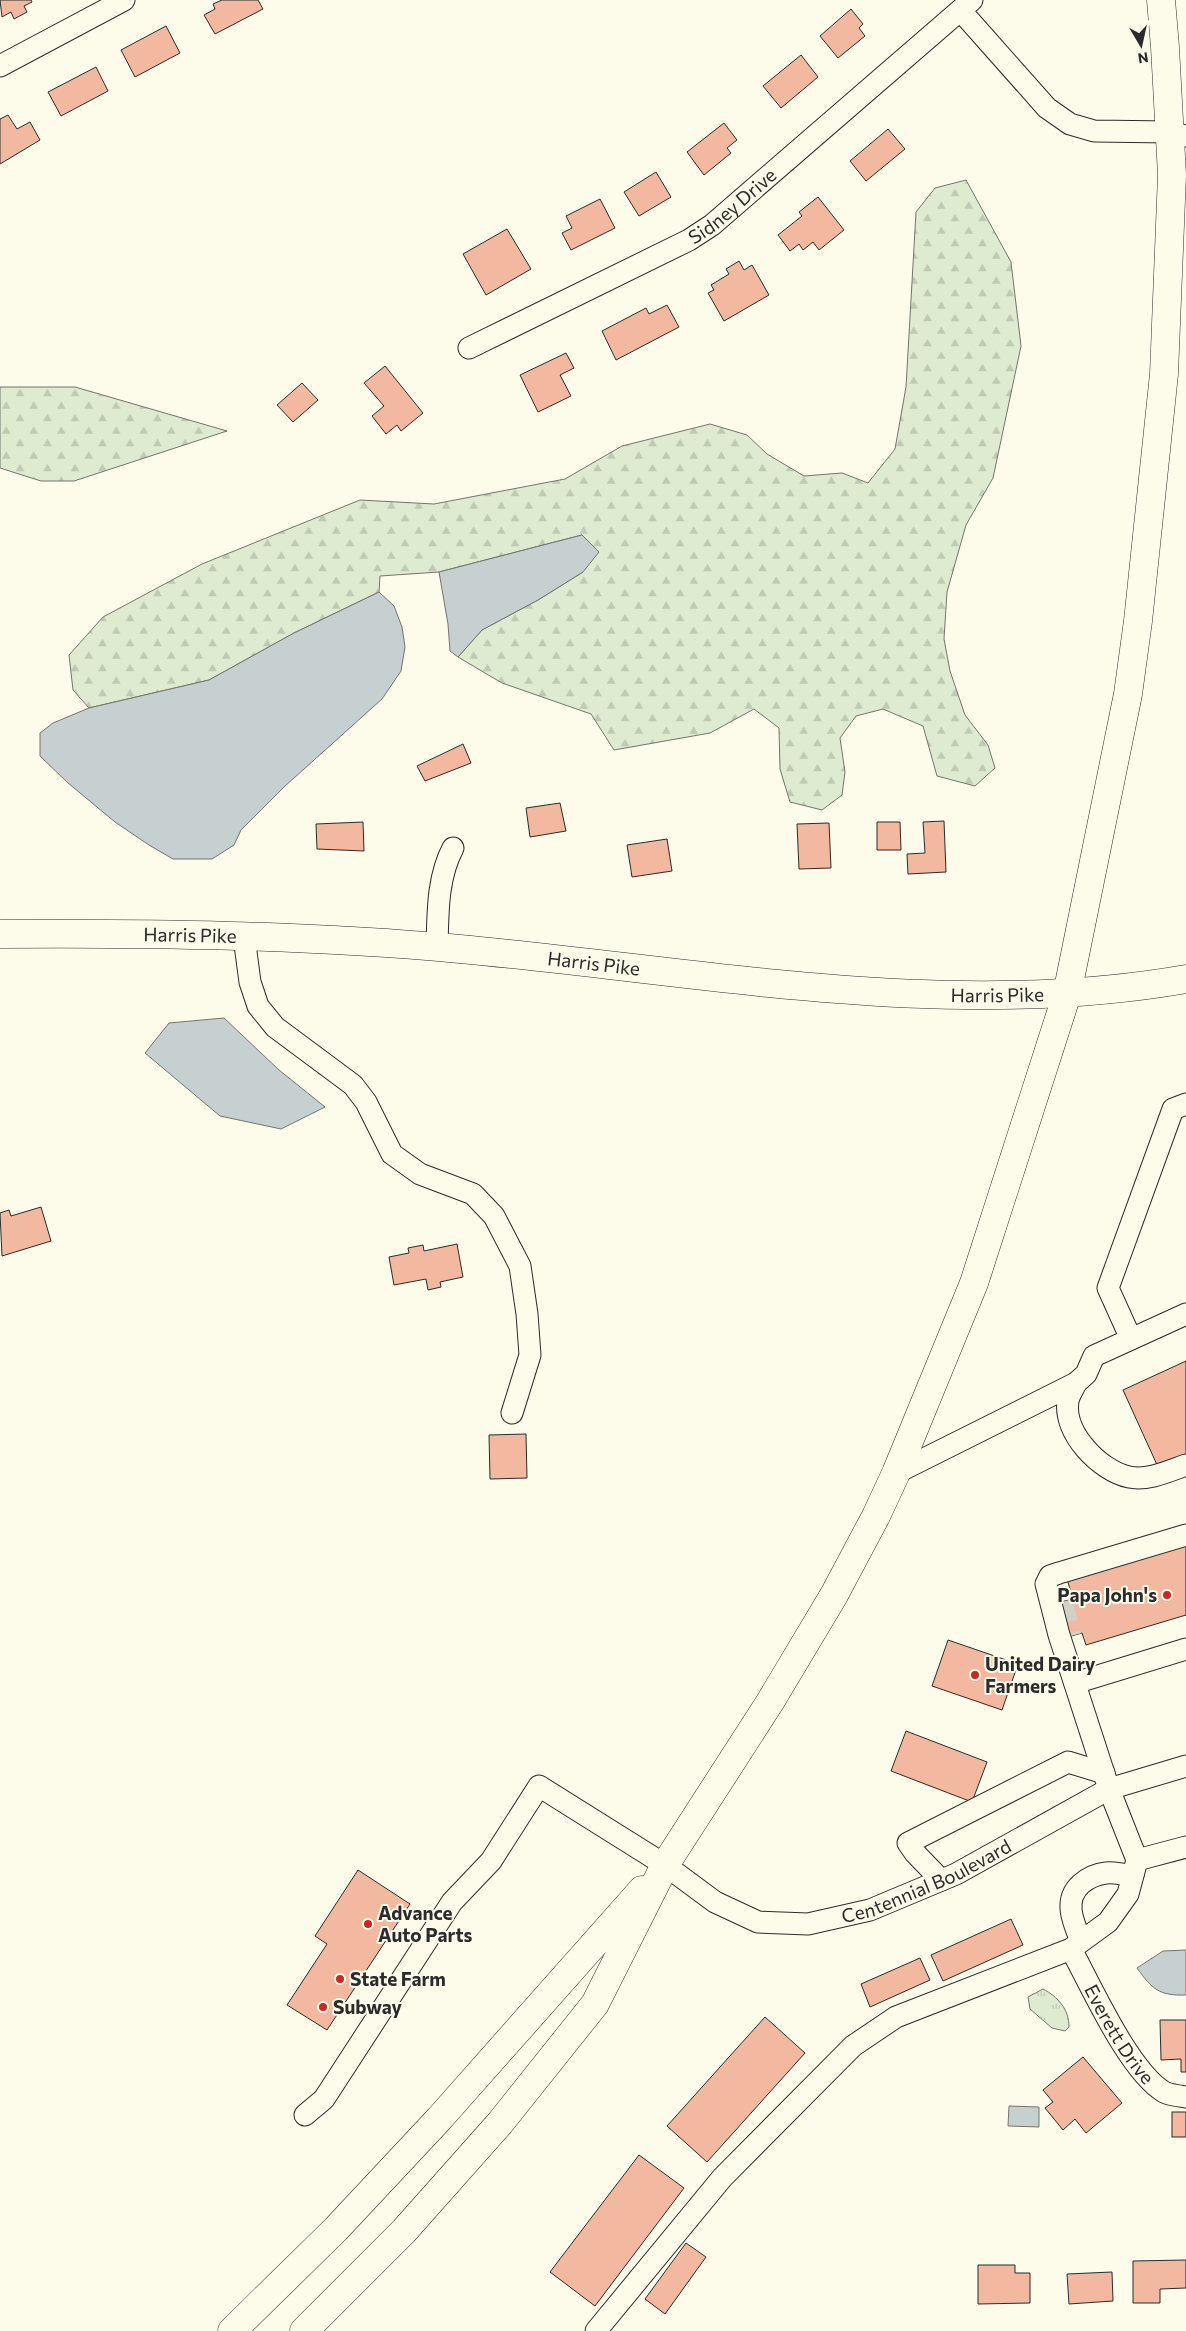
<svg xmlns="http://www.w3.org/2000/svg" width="1186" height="2331" viewBox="0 0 1186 2331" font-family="Commissioner,sans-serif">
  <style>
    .forest { fill: url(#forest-firs); stroke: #74746e }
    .park { fill: url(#park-tufts); stroke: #74746e }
    .water { fill: #c7d0d0; stroke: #74746e }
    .building { fill: #f2b8a0; stroke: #2b2b2b }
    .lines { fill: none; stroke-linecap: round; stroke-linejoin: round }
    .minor-tunnel { stroke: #d3d1c4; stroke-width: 21; stroke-dasharray: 21 11; stroke-linecap: butt }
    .minor-casing { stroke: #2b2b2b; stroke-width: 23 }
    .major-casing { stroke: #2b2b2b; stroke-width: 29 }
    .minor { stroke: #fdfbea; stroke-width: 21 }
    .major { stroke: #fdfbea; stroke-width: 28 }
    .poi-dot { fill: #c62828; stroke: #fdfbea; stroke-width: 2 }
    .labels { text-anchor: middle; stroke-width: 4; stroke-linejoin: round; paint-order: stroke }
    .street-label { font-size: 19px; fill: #2b2b2b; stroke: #fdfbea }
    .poi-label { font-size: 19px; font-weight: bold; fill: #2b2b2b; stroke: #fdfbea; text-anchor: start }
  </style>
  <defs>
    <pattern id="forest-firs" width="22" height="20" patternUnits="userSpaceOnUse" patternTransform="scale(1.25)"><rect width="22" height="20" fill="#deebd1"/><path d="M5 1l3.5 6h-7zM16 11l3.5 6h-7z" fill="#bfcab4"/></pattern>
    <pattern id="park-tufts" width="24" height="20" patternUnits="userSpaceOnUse" patternTransform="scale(1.25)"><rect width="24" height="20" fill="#deebd1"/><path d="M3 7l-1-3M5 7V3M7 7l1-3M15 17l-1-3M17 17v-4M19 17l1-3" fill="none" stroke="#bfcab4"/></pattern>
  </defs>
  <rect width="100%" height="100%" fill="#fdfbea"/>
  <g class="forest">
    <polygon points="966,180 1011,262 1021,346 993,478 966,525 947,592 944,639 950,671 965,715 988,745 995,768 975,786 937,776 923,726 883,709 856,716 840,738 845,772 842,795 822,810 790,802 780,769 779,728 754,709 710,733 614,750 591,714 502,683 458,657 482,630 538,600 583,572 582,535 439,572 380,576 379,592 294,633 209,680 89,708 73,690 69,655 103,617 202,564 360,500 434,504 565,479 622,446 710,424 747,435 767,454 804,476 842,473 868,483 895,449 906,387 916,212 935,188"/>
    <polygon points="0,387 75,387 227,431 74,481 41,481 0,468"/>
  </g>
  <path class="park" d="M1043 1989C1058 1997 1069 2009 1069 2027L1065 2031 1052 2028 1030 2009 1028 1997Z"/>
  <g class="water">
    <polygon points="582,535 599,552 583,572 538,600 482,630 458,657 450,651 448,624 439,572"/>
    <polygon points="379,592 394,606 402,627 405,647 401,671 382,699 284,787 241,830 234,845 212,859 173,859 149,845 115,822 68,783 40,756 40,733 53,723 89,708 209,680 294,633"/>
    <polygon points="224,1018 279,1070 325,1107 281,1129 220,1116 145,1053 169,1023"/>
    <path d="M1186 1950V1995C1159 1996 1152 1989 1137 1968L1163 1951Z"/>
    <polygon points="1009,2106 1039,2107 1039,2127 1008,2126"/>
  </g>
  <g class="building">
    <polygon points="0,0 31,0 32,2 24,6 27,12 14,19 11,12 2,17"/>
    <polygon points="222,0 258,0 263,9 215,34 204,15 215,9 213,4"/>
    <polygon points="851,9 863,24 859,28 865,36 838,58 820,36"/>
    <polygon points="166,26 180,53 135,77 121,50"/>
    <polygon points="801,55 818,77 781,108 763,86"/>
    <polygon points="96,67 108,91 61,116 48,92"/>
    <polygon points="8,115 17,129 30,122 40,140 0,164 0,119"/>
    <polygon points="724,123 737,140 727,148 731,153 704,175 687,152"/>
    <polygon points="888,129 905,149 866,181 850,161"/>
    <polygon points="656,172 671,197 639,216 624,192"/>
    <polygon points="818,197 844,230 819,250 813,242 803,250 799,244 790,251 778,235 802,216 799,212"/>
    <polygon points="600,199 615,228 571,250 562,233 572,228 566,216"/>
    <polygon points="507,229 531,269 486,295 463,254"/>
    <polygon points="739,261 744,270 752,265 769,295 724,321 708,293 714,290 711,285 729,274 726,269"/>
    <polygon points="667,305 679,327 616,360 602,331 646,308 649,314"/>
    <polygon points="566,353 574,368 560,375 571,396 538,412 520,375"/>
    <polygon points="385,366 423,413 401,431 397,425 386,434 372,416 384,406 364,383"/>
    <polygon points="302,383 318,400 293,422 277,405"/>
    <polygon points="463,744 471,763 425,781 417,766"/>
    <polygon points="560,803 566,831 530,837 526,808"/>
    <polygon points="944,821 946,872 908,874 907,854 925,853 923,822"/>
    <polygon points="363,822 364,851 317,849 316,824"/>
    <polygon points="877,822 900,822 901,850 877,850"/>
    <polygon points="829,823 831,868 799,869 797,824"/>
    <polygon points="667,839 672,871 632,877 627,845"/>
    <polygon points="41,1207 51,1241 2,1256 0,1213 9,1210 11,1216"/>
    <polygon points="457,1244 463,1277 440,1282 441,1287 428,1290 426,1279 394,1285 389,1257 409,1253 408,1248 423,1245 424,1251"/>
    <polygon points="1186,1361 1186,1455 1158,1467 1123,1390"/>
    <polygon points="526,1434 527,1478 490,1479 489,1435"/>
    <polygon points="1186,1544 1186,1615 1086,1645 1082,1633 1068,1637 1057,1603 1073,1599 1067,1579"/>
    <polygon points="948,1640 1018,1664 1002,1710 932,1686"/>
    <polygon points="906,1731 987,1762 972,1802 891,1771"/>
    <polygon points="358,1870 410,1904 327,2030 287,2005 327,1944 315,1936"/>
    <polygon points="1011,1919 1023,1945 943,1981 931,1955"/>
    <polygon points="920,1958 930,1980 870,2007 861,1984"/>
    <polygon points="765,2017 805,2053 707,2162 667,2126"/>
    <polygon points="1160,2020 1186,2020 1186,2072 1181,2072 1181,2059 1161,2060"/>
    <polygon points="1083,2057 1122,2103 1086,2133 1075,2119 1063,2130 1045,2108 1053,2102 1043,2090"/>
    <rect x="1172" y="2112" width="14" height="25"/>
    <polygon points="639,2155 684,2188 595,2306 550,2272"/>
    <polygon points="686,2243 706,2257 665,2314 645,2299"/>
    <polygon points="1186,2260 1186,2288 1160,2289 1160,2303 1133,2303 1133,2261"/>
    <polygon points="978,2265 1015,2265 1015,2273 1030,2273 1030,2303 978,2304"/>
    <polygon points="1112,2272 1113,2301 1069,2304 1067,2274"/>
  </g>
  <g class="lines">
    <polyline class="minor-tunnel" points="1062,1602 1071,1636"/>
    <defs>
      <g id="minor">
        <polyline points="961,11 1047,108 1070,124 1094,131 1170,132 1186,136"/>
        <polyline points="0,66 124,0"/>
        <path id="s1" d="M469 348 689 240 712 225 972 0"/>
        <polyline points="244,937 250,982 258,1006 275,1027 353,1085 366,1102 392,1154 420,1174 473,1194 494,1216 520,1266 527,1314 530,1355 512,1413"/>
        <path d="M437 947C438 914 437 878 453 848"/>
        <polyline points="1131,1339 1108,1288 1173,1109 1186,1104"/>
        <path d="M1076 1383C1074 1388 1069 1395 1068 1401 1063 1433 1100 1471 1129 1477 1148 1481 1169 1471 1186 1465"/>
        <polyline points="896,1473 1076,1383 1086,1374 1094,1356 1186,1314"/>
        <polyline points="1075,1683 1186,1649"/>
        <polyline points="1137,1860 1186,1847"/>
        <polyline points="941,1880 915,1853 908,1843 1068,1762 1104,1773"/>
        <path d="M1081 1941C1073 1922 1063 1900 1081 1884 1088 1878 1096 1874 1106 1873 1114 1872 1124 1875 1133 1875"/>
        <path id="s2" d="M1071 1949C1091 1986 1129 2071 1164 2092 1170 2095 1179 2096 1186 2097"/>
        <path id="s3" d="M305 2115 324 2099 452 1902 491 1861 539 1786 665 1865 715 1902 758 1922 808 1924 870 1910 956 1874 1109 1789 1186 1766"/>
        <polyline points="596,2331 722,2178 853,2046 896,2017 1071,1949 1108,1922 1128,1894 1137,1860 1109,1789 1059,1635 1046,1584 1050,1576 1059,1573 1186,1535"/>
      </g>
      <g id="major">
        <path id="s4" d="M0 934C153 933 307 935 460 949 700 971 946 1021 1186 979"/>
        <polyline points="232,2331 336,2229 439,2119 642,1890"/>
        <polyline points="304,2331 404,2231 500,2123 595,2004 665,1865 770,1702 834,1595 876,1516 896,1473 974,1283 1067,994 1128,694 1138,621 1164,374 1172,175 1165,47 1161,0"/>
      </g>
    </defs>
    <use href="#minor" class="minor-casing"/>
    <use href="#major" class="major-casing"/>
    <use href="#minor" class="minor"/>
    <use href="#major" class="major"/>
  </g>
  <g class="poi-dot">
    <circle cx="1167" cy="1595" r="5"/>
    <circle cx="975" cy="1675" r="5"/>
    <circle cx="368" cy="1924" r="5"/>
    <circle cx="340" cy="1979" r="5"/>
    <circle cx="323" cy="2007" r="5"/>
  </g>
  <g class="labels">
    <g class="street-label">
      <text dy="7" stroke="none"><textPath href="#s1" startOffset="300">Sidney Drive</textPath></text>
      <text dy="7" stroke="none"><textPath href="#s4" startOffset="190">Harris Pike</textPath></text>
      <text dy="7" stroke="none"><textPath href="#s4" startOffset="595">Harris Pike</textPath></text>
      <text dy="7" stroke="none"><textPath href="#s4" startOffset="1000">Harris Pike</textPath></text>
      <text dy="7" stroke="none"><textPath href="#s3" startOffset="840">Centennial Boulevard</textPath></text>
      <text dy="7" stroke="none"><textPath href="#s2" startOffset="98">Everett Drive</textPath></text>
    </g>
    <g class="poi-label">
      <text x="1157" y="1602" text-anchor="end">Papa John's</text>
      <text x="985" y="1671">United Dairy<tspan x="985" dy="22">Farmers</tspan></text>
      <text x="378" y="1920">Advance<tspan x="378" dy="22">Auto Parts</tspan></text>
      <text x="350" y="1986">State Farm</text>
      <text x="333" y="2014">Subway</text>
    </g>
  </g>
  <g transform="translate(1141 45) rotate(171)" stroke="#fdfbea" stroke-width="4" paint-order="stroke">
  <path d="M0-4L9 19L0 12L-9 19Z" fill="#2b2b2b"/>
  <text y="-8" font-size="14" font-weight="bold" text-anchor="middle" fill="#2b2b2b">N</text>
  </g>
</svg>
